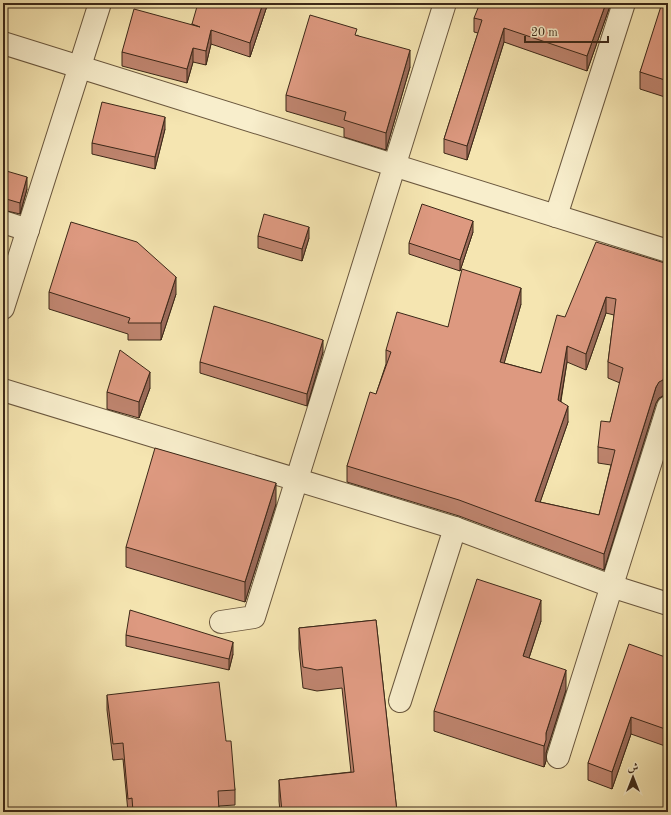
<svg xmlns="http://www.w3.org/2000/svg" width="671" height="815" viewBox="0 0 671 815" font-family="'Old Standard TT',Amiri,serif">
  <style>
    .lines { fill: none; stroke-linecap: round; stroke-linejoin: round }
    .minor-casing { stroke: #6a573e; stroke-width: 24 }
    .minor { stroke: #f8eecc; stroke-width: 22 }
    .wall { fill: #be846e; stroke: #3c2818; fill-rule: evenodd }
    .shaded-wall { fill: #9b6b5a; stroke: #3c2818 }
    .building { fill: #dd9980; stroke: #3c2818; fill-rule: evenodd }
  </style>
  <rect width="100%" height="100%" fill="#f5e5b1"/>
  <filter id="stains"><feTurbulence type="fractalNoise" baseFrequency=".005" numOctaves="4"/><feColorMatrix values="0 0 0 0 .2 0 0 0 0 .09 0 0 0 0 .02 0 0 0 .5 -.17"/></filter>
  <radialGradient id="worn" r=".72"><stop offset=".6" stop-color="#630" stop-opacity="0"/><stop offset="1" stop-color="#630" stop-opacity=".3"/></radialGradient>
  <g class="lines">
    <defs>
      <g id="minor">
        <polyline points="3,43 668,251"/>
        <polyline points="556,216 624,3"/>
        <polyline points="3,222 28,230"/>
        <polyline points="3,308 100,3"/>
        <polyline points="3,390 455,528 611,586 668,604"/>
        <polyline points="221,622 254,617 445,3"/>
        <polyline points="400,701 455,528"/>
        <polyline points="558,757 668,407"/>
      </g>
    </defs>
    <use href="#minor" class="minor-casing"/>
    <use href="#minor" class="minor"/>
  </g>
  <g class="wall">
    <polygon points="268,3 250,57 211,44 206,65 193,62 187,83 122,66 122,52 192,24"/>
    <polygon points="611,3 587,71 504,42 467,160 444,153 444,139 478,33 474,32 474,18"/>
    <polygon points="668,3 668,98 640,89 640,72"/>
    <polygon points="357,35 410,67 386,150 344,137 344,128 286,111 286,95"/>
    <polygon points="165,129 155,169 92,154 92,143"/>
    <polygon points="3,170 27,189 20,214 3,210"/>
    <polygon points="473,232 460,271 409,254 409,243"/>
    <polygon points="258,236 309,238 302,261 258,248"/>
    <path d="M668 264V379L663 396 659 398 656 403 604 570 459 516 347 482V466L376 394 386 364V350L448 327 521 304 504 363 541 373 565 317ZM606 313 614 315 608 362V378L620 383 610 422 598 447V463L611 465 599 515 540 502 568 422 561 401 567 362 586 370Z"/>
    <polygon points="49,292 176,294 161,340 128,340 128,334 49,309"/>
    <polygon points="323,352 307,406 200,373 200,362"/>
    <polygon points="150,388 139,418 107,409 107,392"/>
    <polygon points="276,504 245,602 126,567 126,547"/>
    <polygon points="668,518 668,537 667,537 667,521"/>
    <polygon points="376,620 397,812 280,812 279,801 279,780 351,772 342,688 317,691 303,688 299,649 299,628"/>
    <polygon points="541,621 529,658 566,690 546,753 546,761 544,767 434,731 434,711"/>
    <polygon points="126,635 233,654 229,670 126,646"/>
    <polygon points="668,658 668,747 631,734 612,789 588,780 588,763"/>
    <polygon points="107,695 226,741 235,790 235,805 219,806 219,812 128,812 123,759 113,760 107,710"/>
  </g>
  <g class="shaded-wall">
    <polygon points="4,3 9,3 3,23 3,6"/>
    <polygon points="263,3 268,3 250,57 250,43"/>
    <polygon points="606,3 611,3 587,71 587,56"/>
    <polygon points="504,28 504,42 467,160 467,146"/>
    <polygon points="211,30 211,44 206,65 206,51"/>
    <polygon points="193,48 193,62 187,83 187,69"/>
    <polygon points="410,50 410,67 386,150 386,133"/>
    <polygon points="165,117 165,129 155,169 155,157"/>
    <polygon points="27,177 27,189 20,214 20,203"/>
    <polygon points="473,221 473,232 460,271 460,260"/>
    <polygon points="309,227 309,238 302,261 302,249"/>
    <polygon points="176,277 176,294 161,340 161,323"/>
    <polygon points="521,288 521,304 500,378 500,362"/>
    <polygon points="606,297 606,313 586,370 586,354"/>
    <polygon points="323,340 323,352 307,406 307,394"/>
    <polygon points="567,346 567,362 558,416 558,400"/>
    <polygon points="668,363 668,379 663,396 659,398 656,403 604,570 604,554 656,387"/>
    <polygon points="150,372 150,388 139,418 139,402"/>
    <polygon points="568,406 568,422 535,517 535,501"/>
    <polygon points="276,483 276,504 245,602 245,582"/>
    <polygon points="541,600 541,621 523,676 523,656"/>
    <polygon points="233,642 233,654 229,670 229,659"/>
    <polygon points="566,670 566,690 546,753 546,761 544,767 544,746 546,733"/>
    <polygon points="631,717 631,734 612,789 612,772"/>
  </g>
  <g class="building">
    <polygon points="198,3 263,3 250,43 211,30 206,51 193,48 187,69 122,52 134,9 200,27 192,24"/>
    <polygon points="480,3 606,3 587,56 504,28 467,146 444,139 482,20 474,18"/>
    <polygon points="662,3 668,3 668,81 640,72"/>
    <polygon points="310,15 357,29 355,35 410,50 386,133 344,120 346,112 286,95"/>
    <polygon points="102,102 165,117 155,157 92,143"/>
    <polygon points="3,170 27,177 20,203 3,198"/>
    <polygon points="422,204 473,221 460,260 409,243"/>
    <polygon points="264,214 309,227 302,249 258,236"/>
    <polygon points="71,222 137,242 176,277 161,323 128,323 130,318 49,292"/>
    <path d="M596 242 668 264V363L663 380 659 382 656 387 604 554 459 500 347 466 370 392 376 394 391 352 386 350 397 312 448 327 462 269 521 288 500 362 541 373 557 315 565 317ZM606 297 616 299 608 362 623 368 610 422 601 421 598 447 615 450 599 515 535 501 568 406 558 400 567 346 586 354Z"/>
    <polygon points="214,306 270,323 323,340 307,394 200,362"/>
    <polygon points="120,350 150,372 139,402 107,392"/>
    <polygon points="155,448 276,483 245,582 126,547"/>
    <polygon points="477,579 541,600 523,656 566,670 546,733 546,740 544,746 434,711"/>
    <polygon points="130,610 233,642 229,659 126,635"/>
    <polygon points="376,620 397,812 282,812 279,780 354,772 342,667 317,670 303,667 299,628"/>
    <polygon points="629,644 668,658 668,730 631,717 612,772 588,763"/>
    <polygon points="219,682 226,741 231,741 235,790 218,791 219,812 133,812 132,798 128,799 123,743 113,744 107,695"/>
  </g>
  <rect width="671" height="815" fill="none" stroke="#f5e5b1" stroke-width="16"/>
  <rect x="4" y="4" width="663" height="807" fill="none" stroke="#3c2818" stroke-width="2"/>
  <rect x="8" y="8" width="655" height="799" fill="none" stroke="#3c2818"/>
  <g transform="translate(633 777)" stroke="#f8eecc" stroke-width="3" paint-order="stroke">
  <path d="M0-3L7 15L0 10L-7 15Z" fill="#3c2818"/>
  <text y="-6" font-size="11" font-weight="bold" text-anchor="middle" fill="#3c2818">ش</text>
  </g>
  <path d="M525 36v6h83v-6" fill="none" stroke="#3c2818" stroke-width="2"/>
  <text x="531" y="36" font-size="12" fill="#3c2818" stroke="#f8eecc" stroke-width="3" paint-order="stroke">20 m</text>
  <rect width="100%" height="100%" filter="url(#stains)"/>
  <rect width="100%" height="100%" fill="url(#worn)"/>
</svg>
